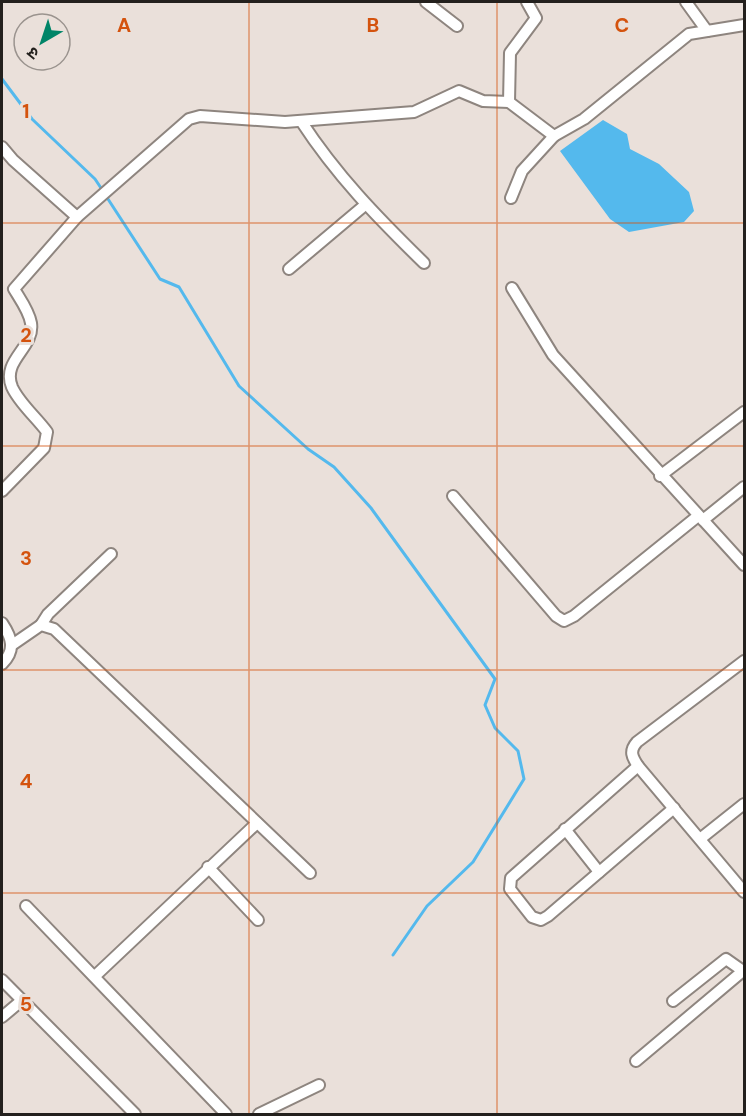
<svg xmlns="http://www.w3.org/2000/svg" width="746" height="1116" viewBox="0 0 746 1116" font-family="'DM Sans','Noto Sans Devanagari',sans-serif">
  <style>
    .water { fill: #54b9ed }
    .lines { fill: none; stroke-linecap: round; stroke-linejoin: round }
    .stream { stroke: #54b9ed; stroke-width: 3 }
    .minor-casing { stroke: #8e857f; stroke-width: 14 }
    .minor { stroke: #fff; stroke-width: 10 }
    .grid { fill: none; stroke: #d4530e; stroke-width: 1.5; stroke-opacity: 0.55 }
    .grid-label { font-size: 20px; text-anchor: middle; font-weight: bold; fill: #d4530e; stroke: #eae0da; stroke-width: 6; stroke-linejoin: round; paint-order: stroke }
  </style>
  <rect width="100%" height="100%" fill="#eae0da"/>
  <polygon class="water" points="603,120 627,134 630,149 659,164 689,192 694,211 684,222 629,232 610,219 560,151"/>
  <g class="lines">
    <g class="stream">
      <polyline points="2,79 32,119 95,179 103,191"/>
      <polyline points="106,196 160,279 179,287 239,386 308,449 334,467 371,508 495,679 485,705 495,728 518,751 524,779 473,862 427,906 393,955"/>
    </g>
    <defs>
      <g id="minor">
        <polyline points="426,2 457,26"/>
        <polyline points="686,2 707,31"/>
        <polyline points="509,102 510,53 536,18 527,2"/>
        <path d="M301 121C337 176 377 217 424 263"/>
        <path d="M2 147 13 160 77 217 14 289C20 299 29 311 31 323 35 348 1 360 12 387 19 403 37 418 47 432L44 448 2 491"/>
        <polyline points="511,198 522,171 554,136"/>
        <polyline points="77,217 189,119 200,116 285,122 414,112 459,91 483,101 509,102 554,136 584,119 689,34 744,25"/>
        <polyline points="289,269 365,205"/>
        <polyline points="512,288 553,355 744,565"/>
        <polyline points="660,476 744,412"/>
        <polyline points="453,496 556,616 564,621 574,616 698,516"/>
        <polyline points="703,520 744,487"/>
        <path d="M2 623C12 638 16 650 2 664"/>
        <polyline points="41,625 48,614 111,554"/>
        <polyline points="12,645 41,625 54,629 310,873"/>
        <path d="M744 661 637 742C629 751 632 757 638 766L744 892"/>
        <polyline points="638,766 511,878 510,889 532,917 541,920 548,916 674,808"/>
        <polyline points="565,829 599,872"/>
        <polyline points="700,839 744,804"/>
        <polyline points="208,867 258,920"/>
        <polyline points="26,906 226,1114"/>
        <polyline points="95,976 257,823"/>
        <polyline points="2,980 135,1114"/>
        <polyline points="673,1001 726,959 743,971"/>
        <polyline points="2,1017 21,1001"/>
        <polyline points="636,1061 744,970"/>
        <polyline points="259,1114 319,1085"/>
      </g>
    </defs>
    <use href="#minor" class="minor-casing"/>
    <use href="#minor" class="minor"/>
  </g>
  <path class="grid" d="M249 2V1114M497 2V1114M2 223H744M2 446H744M2 670H744M2 893H744"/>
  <g class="grid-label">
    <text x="124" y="32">A</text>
    <text x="373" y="32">B</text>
    <text x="622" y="32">C</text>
    <text x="26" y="118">1</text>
    <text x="26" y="342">2</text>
    <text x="26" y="565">3</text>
    <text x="26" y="788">4</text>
    <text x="26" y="1011">5</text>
  </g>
  <rect width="746" height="1116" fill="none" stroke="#23201d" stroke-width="6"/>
  <g transform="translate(42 42) rotate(219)"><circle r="28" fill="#eae0da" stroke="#9a938e" stroke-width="1.5"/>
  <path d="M0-4.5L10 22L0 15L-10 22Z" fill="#008568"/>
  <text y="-9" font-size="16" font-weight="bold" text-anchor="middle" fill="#23201d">उ</text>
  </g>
</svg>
